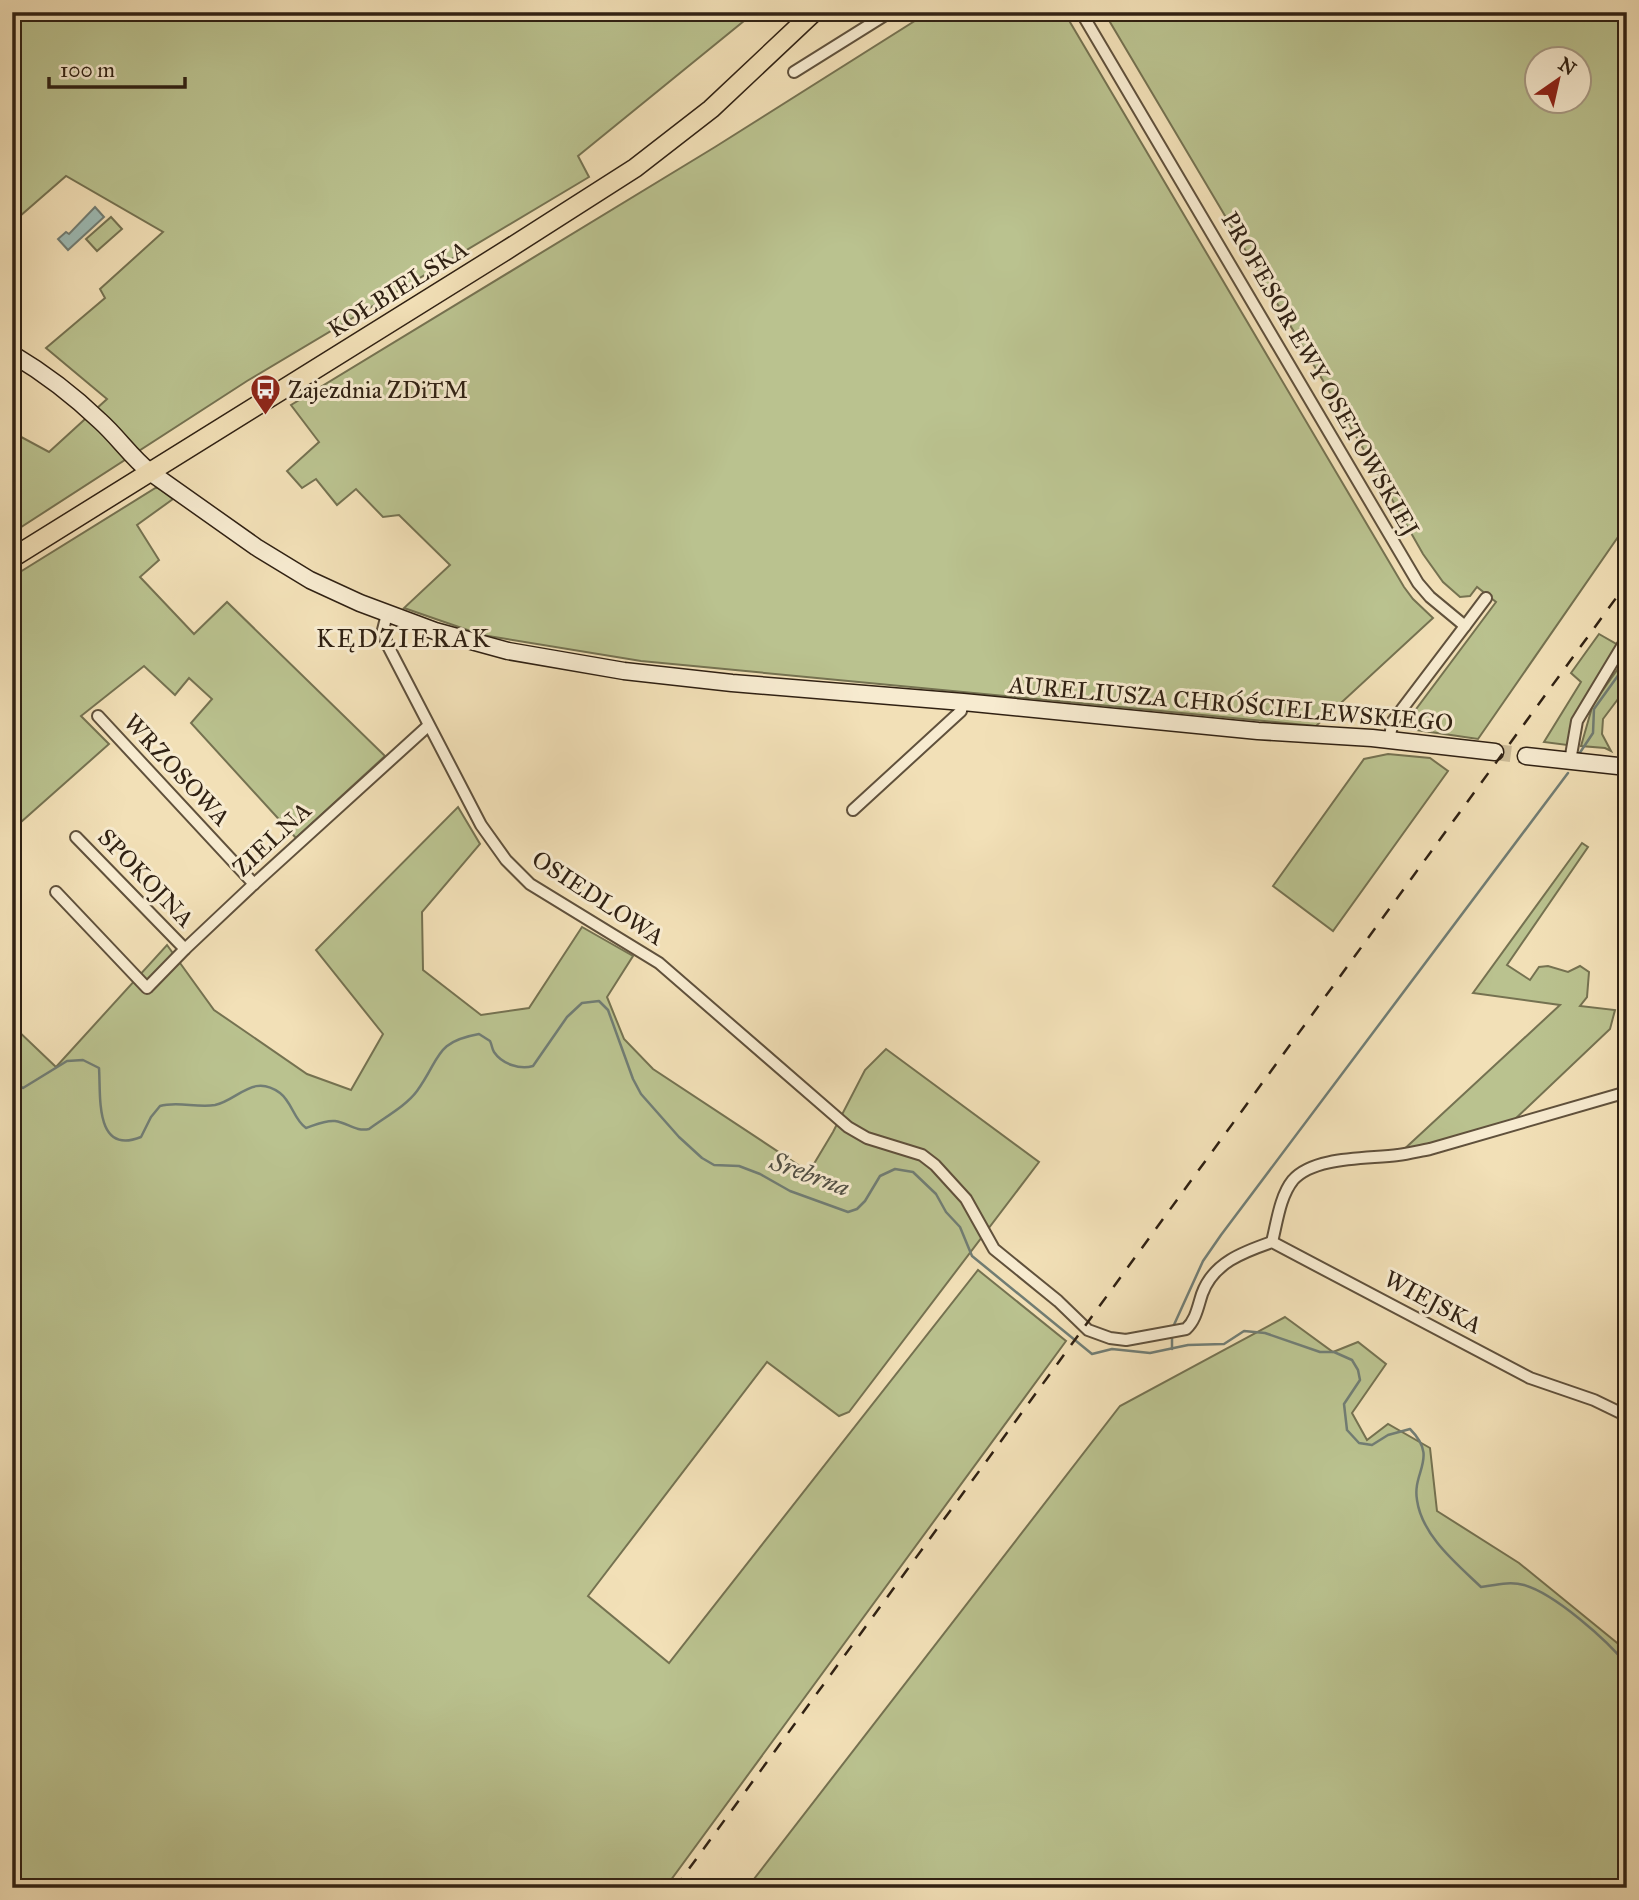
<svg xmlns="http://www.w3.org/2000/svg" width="1639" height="1900" viewBox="0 0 1639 1900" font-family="'IM FELL Great Primer',serif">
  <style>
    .green { fill: #bac28f; stroke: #757251; stroke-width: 2; fill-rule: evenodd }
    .water { fill: #9dbbb5; stroke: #717d74; stroke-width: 2 }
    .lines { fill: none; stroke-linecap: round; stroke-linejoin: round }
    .stream { stroke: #717d74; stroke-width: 2.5 }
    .secondary-tunnel { stroke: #cbba96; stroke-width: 16; stroke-dasharray: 16 8; stroke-linecap: butt }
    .street-casing { stroke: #60513c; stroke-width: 14 }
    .secondary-casing { stroke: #302113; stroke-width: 19 }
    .primary-casing { stroke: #302113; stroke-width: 21 }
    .street { stroke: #f7ebd0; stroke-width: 10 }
    .secondary { stroke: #f7ebd0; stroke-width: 16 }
    .primary { stroke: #f2e0b7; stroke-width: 18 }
    .rail { stroke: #302113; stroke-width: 2.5; stroke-dasharray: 12 12; stroke-linecap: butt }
    .labels { text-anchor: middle; stroke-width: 6; stroke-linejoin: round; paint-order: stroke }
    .street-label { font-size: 24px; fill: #302113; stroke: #f7ebd0 }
    .poi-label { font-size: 24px; fill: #302113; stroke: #f7ebd0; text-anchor: start }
    .neighbourhood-label { font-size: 26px; letter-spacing: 2px; fill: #302113; stroke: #f7ebd0 }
    .water-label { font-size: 26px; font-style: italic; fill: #514f44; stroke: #f7ebd0 }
  </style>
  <rect width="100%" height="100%" fill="#f2e0b7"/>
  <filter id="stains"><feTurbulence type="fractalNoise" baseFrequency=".00286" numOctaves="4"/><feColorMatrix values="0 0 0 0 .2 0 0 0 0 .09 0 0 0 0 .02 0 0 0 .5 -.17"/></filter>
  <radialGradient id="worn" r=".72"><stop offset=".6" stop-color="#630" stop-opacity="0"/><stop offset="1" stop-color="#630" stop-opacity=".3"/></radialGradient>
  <g class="green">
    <polygon points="12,12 755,12 578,156 589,177 247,381 12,533 12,432 49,452 107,399 46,348 105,298 100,289 163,232 66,176 12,223"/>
    <polygon points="929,12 1064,12 1404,587 1413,599 1433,618 1316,726 641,661 482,635 404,608 450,565 399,515 383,517 356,489 337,505 316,479 302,488 287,471 319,442 291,405 715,147"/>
    <path d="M1104 12H1627V524L1478 739 1410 729 1408 720 1496 602 1477 587 1470 596 1460 597 1443 582 1423 554 1357 438ZM1538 60H1580V102H1538Z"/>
    <polygon points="111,217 122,229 97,251 86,239"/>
    <polygon points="157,487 173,499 137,525 159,560 140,577 194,634 227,602 385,756 296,838 191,723 212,699 189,678 175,695 144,666 81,716 109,744 12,830 12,577"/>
    <polygon points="1599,634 1618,645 1567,745 1544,742 1581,682 1571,673"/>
    <polygon points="1627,656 1627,687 1603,719 1602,734 1611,751 1605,748 1581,746 1593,704"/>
    <polygon points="1388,754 1430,758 1448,771 1333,931 1273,886 1364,759"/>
    <polygon points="458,807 480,844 422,912 423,970 481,1015 529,1008 582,927 633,956 607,997 624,1039 653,1069 809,1172 833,1132 865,1070 886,1049 1039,1162 849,1412 839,1416 767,1362 588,1596 669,1663 978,1270 1066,1341 665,1888 12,1888 12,1025 56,1067 167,945 214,1010 307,1074 351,1090 383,1034 316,950"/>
    <polygon points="1582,843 1588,847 1507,965 1530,980 1539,967 1548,966 1568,972 1580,966 1589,972 1587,997 1580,1006 1615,1010 1610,1029 1512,1122 1400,1153 1560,1005 1473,993"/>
    <polygon points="1285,1317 1333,1352 1358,1342 1386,1364 1352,1413 1367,1440 1388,1424 1430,1448 1437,1511 1519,1563 1627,1651 1627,1888 1160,1888 1131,1884 1124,1888 747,1888 1120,1406"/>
  </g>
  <polygon class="water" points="95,207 104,217 68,250 58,239 66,232 69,234"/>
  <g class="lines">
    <g class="stream">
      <polyline points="1579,754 1593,733 1594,709 1627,663"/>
      <path d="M12 1081 23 1088 67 1061 83 1060 99 1068C101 1095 94 1156 141 1137L151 1117 160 1106C177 1101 197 1108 215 1105 238 1100 253 1073 280 1093 292 1102 294 1120 306 1128 315 1125 325 1120 335 1121 348 1123 356 1132 369 1129 385 1117 406 1106 417 1091 441 1058 434 1042 479 1034L490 1041C492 1045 492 1049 494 1052 502 1064 520 1070 533 1066L567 1017 582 1003 599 1001 608 1010 633 1079 641 1094 679 1137 702 1158 714 1165 739 1166 760 1174 790 1191 848 1212 857 1209 865 1201 880 1176 895 1169 913 1172 936 1194 946 1212 960 1227 972 1256 1092 1354 1112 1349 1150 1353 1188 1345 1224 1344 1244 1331 1265 1333 1320 1352H1334L1352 1360 1358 1370 1360 1380 1344 1404 1347 1430 1359 1443 1372 1445 1388 1435 1410 1429C1439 1458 1412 1471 1417 1500 1422 1536 1457 1564 1481 1587 1495 1585 1510 1581 1524 1585 1555 1594 1607 1640 1627 1665"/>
      <polyline points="1173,1327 1203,1261 1221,1235 1568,773"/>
      <polyline points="1172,1349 1172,1336"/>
    </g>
    <polyline class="secondary-tunnel" points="1495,752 1526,756"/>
    <defs>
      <g id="street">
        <polyline points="1081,12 1418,583 1430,597 1465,626 1393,721 1389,740"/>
        <polyline points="794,72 890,12"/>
        <path d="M387 614 383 630 387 644 481 825 506 860 530 884 659 963 848 1127 867 1138 922 1155 935 1165 966 1199 994 1249 1058 1301 1088 1330 1110 1338 1126 1340 1186 1329C1196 1320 1198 1306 1202 1294 1213 1263 1243 1252 1272 1242L1530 1378 1594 1400 1627 1416"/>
        <polyline points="1465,626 1486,598"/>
        <polyline points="98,716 254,884"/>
        <polyline points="1570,761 1577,721 1627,638"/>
        <polyline points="853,810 961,711 963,702"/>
        <polyline points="76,837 185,949"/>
        <polyline points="56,892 147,988 185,949 254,884 428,726"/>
        <path d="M1272 1242C1277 1222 1280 1196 1293 1180 1314 1156 1368 1159 1398 1155 1408 1154 1419 1151 1430 1149L1627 1092"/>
      </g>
      <g id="secondary">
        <path d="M12 354C44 373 73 395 100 421 118 437 131 457 150 472L256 547 310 580 360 603 435 631 508 651 624 671 732 683 963 702 1258 731 1372 738 1495 752"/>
        <polyline points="1526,756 1627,767"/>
      </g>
      <polyline id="primary" points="12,558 505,251 635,168 711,109 814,12"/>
    </defs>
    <use href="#street" class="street-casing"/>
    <use href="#secondary" class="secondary-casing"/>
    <use href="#primary" class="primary-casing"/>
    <use href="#street" class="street"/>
    <use href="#secondary" class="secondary"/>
    <use href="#primary" class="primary"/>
    <polyline class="rail" points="675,1888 1627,583"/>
  </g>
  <defs>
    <symbol id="bus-pin" viewBox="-11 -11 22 30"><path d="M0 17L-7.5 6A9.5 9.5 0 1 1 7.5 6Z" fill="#8f2418" stroke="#f7ebd0"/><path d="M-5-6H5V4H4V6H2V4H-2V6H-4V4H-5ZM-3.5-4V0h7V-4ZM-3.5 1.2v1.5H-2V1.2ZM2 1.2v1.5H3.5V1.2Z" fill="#fff"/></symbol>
  </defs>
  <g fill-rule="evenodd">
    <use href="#bus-pin" x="248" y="372" width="35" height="47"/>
  </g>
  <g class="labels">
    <g class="street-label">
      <text transform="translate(398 289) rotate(-32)" y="8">KOŁBIELSKA</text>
      <text transform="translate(1320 374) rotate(60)" y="8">PROFESOR EWY OSETOWSKIEJ</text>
      <text transform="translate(1231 704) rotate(5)" y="8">AURELIUSZA CHRÓŚCIELEWSKIEGO</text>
      <text transform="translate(177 770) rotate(47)" y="8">WRZOSOWA</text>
      <text transform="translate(272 839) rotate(-43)" y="8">ZIELNA</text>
      <text transform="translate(146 878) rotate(46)" y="8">SPOKOJNA</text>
      <text transform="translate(598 898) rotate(33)" y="8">OSIEDLOWA</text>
      <text transform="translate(1433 1302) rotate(28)" y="8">WIEJSKA</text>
    </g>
    <g class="poi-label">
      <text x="288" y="398">Zajezdnia ZDiTM</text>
    </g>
    <g class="neighbourhood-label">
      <text x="404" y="647">KĘDZIERAK</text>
    </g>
    <g class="water-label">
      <text transform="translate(810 1174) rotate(20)" y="9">Srebrna</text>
    </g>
  </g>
  <rect width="1639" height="1900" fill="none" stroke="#f2e0b7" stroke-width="42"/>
  <rect x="14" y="14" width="1611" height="1872" fill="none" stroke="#302113" stroke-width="3.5"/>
  <rect x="21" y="21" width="1597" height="1858" fill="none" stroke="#302113" stroke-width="2"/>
  <g transform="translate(1558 80) rotate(34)"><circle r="33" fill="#f7ebd0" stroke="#a79a84" stroke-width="2"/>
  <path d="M0-5L12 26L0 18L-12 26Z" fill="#8f2418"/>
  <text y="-10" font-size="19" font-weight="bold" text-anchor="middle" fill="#302113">N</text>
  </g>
  <path d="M49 77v10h136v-10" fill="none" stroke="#302113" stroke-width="3.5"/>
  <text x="60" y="77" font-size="21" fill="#302113" stroke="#f7ebd0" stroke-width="5" paint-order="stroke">100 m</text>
  <rect width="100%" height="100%" filter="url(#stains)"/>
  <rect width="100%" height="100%" fill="url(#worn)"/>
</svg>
